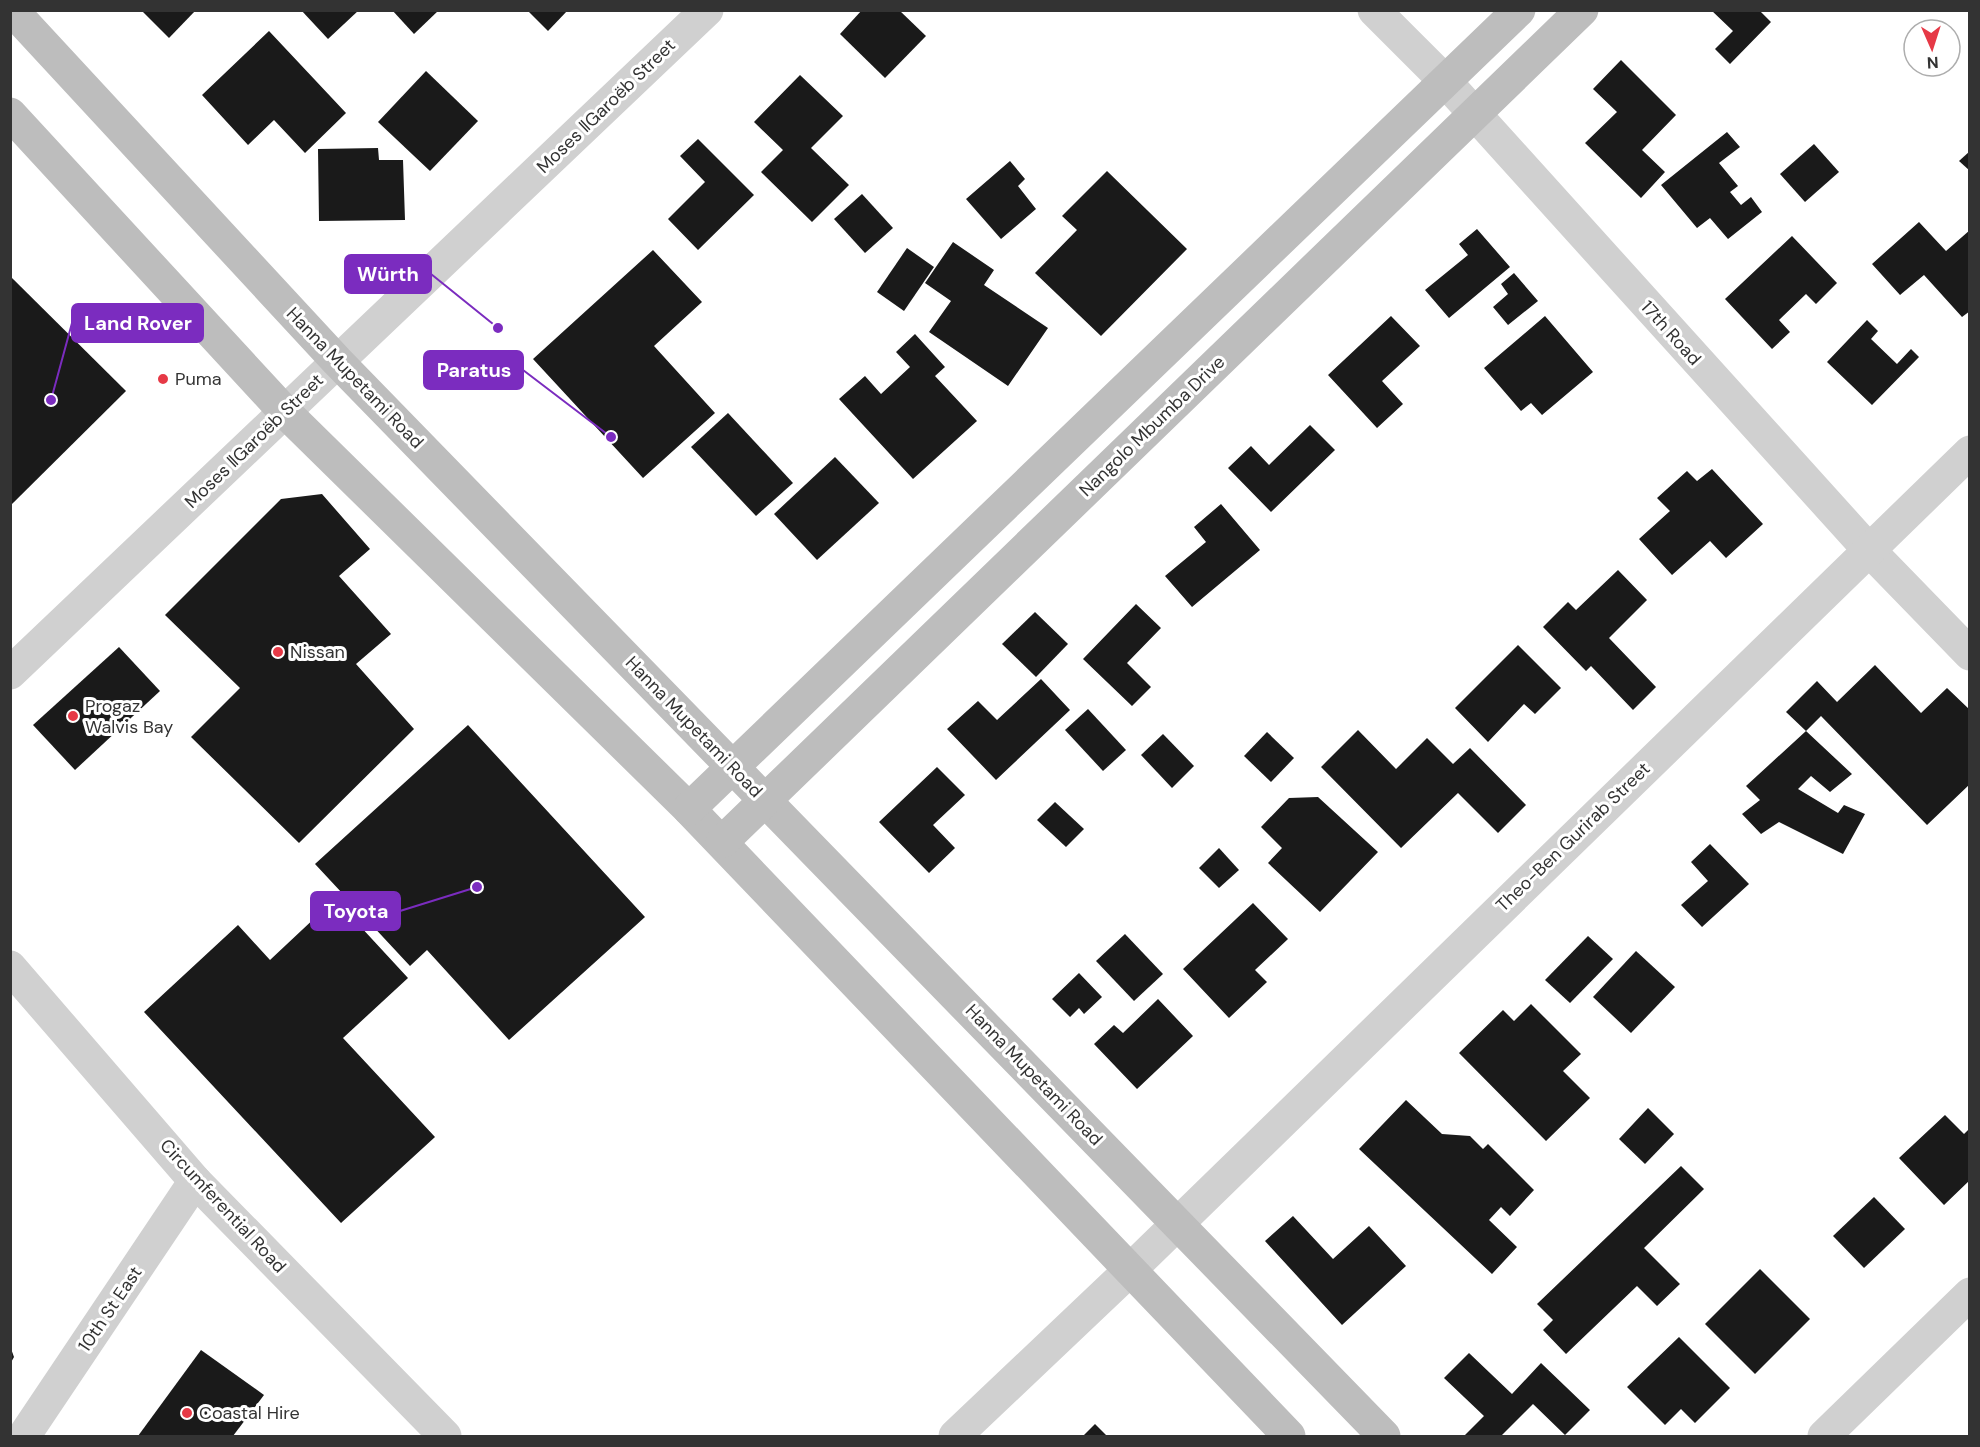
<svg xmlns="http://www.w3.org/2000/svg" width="1980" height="1447" viewBox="0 0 1980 1447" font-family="'DM Sans',sans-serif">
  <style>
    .building { fill: #1a1a1a }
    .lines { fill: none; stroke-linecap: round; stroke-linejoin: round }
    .street { stroke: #d0d0d0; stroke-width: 33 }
    .secondary { stroke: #bdbdbd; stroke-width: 33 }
    .poi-dot { fill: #e63946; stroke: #fff; stroke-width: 2 }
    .labels { text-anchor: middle; stroke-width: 6; stroke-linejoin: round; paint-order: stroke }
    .street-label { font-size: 18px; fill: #333; stroke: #fff }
    .poi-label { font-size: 18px; fill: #333; stroke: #fff; text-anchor: start }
    .leader { fill: none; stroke: #7b2cbf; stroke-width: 2 }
    .callout-dot { fill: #7b2cbf; stroke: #fff; stroke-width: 2 }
    .callout { fill: #7b2cbf; stroke: #7b2cbf; stroke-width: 2 }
    .callout-label { font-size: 20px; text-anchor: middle; font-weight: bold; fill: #fff }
  </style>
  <rect width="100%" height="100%" fill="#fff"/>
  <g class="building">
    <polygon points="141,10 196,10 169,38"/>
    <polygon points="301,10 359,10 328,39"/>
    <polygon points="392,10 439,10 414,34"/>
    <polygon points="527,10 568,10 548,31"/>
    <polygon points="862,10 899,10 926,36 885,78 840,34"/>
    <polygon points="1711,10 1759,10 1771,22 1730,64 1715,49 1733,31"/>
    <polygon points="269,31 346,113 305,153 274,120 248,145 202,95"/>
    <polygon points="1621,60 1676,115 1642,150 1665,172 1641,198 1585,143 1617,112 1593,89"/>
    <polygon points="426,71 478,121 430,171 378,122"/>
    <polygon points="800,75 843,116 811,148 849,185 812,222 761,172 783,150 754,122"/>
    <polygon points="1727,132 1740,147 1719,163 1738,186 1730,192 1741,205 1751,197 1762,212 1728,239 1710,218 1697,228 1661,185"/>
    <polygon points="698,139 754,195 698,250 668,219 705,182 680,156"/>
    <polygon points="1814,144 1839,172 1805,202 1780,174"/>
    <polygon points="378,148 379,160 403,160 405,220 319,221 318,149"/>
    <polygon points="1970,151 1970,171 1959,161"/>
    <polygon points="1010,161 1025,179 1018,186 1036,209 1001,239 966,199"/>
    <polygon points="1107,171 1187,249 1101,336 1035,273 1077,230 1062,216"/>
    <polygon points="862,194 893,228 865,253 834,219"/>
    <polygon points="1919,222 1946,251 1970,230 1970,311 1962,317 1924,275 1900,295 1872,264"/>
    <polygon points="1477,229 1510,267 1449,318 1425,290 1468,255 1459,244"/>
    <polygon points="1792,236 1837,283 1816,304 1806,294 1779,320 1790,332 1772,349 1725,299"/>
    <polygon points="953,242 994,270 984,285 1048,328 1008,386 929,332 951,301 925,283"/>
    <polygon points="907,248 934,267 904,311 877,292"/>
    <polygon points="653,250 702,302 654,346 715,413 643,478 533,359"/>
    <polygon points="1514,273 1538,301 1508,325 1493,307 1508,294 1501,284"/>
    <polygon points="10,276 126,391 10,506"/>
    <polygon points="1391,316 1420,346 1382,381 1403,404 1377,428 1328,375"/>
    <polygon points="1545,316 1593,372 1542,415 1531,403 1521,411 1484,368"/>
    <polygon points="1867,320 1878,331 1871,339 1897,364 1911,349 1919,357 1872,405 1827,362"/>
    <polygon points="915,334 945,367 935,376 977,421 913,479 839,399 865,376 881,394 910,367 896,352"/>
    <polygon points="728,413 793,483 756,516 691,447"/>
    <polygon points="1310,425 1335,450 1271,512 1228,468 1251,446 1269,465"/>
    <polygon points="835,457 879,503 817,560 774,514"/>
    <polygon points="1712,469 1763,524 1726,558 1710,541 1672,575 1639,539 1670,511 1657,498 1687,471 1697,481"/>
    <polygon points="322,494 370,549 339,576 391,634 356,664 414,729 299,843 191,737 240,688 165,615 281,499"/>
    <polygon points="1221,504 1260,550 1192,607 1165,576 1206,542 1194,527"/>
    <polygon points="1618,570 1647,600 1609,638 1656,687 1633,710 1591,666 1586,671 1543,627 1568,602 1576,610"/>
    <polygon points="1136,604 1161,628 1127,663 1151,687 1132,706 1083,659"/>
    <polygon points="1035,612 1068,644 1036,677 1002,644"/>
    <polygon points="1518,645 1561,688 1535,714 1524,704 1488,742 1455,708"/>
    <polygon points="119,647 160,691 75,770 33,725"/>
    <polygon points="1875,665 1921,713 1947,688 1970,710 1970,784 1927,825 1821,716 1806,731 1786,712 1817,681 1837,702"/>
    <polygon points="1041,679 1070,710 996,780 947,729 978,701 997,720"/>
    <polygon points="1088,709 1126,750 1103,771 1065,730"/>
    <polygon points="468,725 645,917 509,1040 427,950 410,966 315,864"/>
    <polygon points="1358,730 1396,769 1427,738 1453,764 1470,748 1526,805 1498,833 1458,793 1401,848 1321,767"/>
    <polygon points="1806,731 1852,774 1830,792 1811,776 1798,789 1838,813 1844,805 1865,814 1843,854 1779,822 1761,834 1742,814 1760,800 1746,786"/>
    <polygon points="1267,732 1294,758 1271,782 1244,756"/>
    <polygon points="1163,734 1194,766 1172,788 1141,755"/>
    <polygon points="937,767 965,795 933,825 955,848 929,873 879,822"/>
    <polygon points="1318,797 1378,852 1320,912 1268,863 1282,848 1261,827 1289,798"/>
    <polygon points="1055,802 1084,829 1066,847 1037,820"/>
    <polygon points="1710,844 1749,884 1702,927 1681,905 1708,881 1691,862"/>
    <polygon points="1219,848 1239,870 1219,888 1199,868"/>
    <polygon points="335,899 408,978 343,1038 435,1137 341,1223 144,1012 238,925 270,960"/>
    <polygon points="1253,903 1288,939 1255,970 1267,982 1229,1018 1183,969"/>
    <polygon points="1125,934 1163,974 1134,1001 1096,961"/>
    <polygon points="1588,936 1613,959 1570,1003 1545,980"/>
    <polygon points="1636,951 1675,987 1631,1033 1593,997"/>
    <polygon points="1079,973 1102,997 1084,1014 1079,1008 1070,1017 1052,999"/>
    <polygon points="1158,999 1193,1036 1137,1089 1094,1044 1114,1025 1123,1033"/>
    <polygon points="1531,1004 1581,1054 1563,1071 1590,1098 1546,1141 1459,1053 1503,1010 1514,1021"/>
    <polygon points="1406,1100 1442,1134 1470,1136 1483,1149 1488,1144 1534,1190 1510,1216 1501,1207 1489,1220 1517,1247 1492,1274 1359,1149"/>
    <polygon points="1648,1108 1674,1134 1645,1164 1619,1139"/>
    <polygon points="1945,1115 1964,1134 1970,1128 1970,1180 1944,1205 1899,1158"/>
    <polygon points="1681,1166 1704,1189 1644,1248 1680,1284 1657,1306 1637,1286 1566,1354 1543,1330 1553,1320 1537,1304"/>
    <polygon points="1874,1197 1905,1229 1864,1268 1833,1236"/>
    <polygon points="1293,1216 1333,1259 1369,1226 1406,1266 1342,1325 1265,1241"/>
    <polygon points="1760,1269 1810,1319 1755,1374 1705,1324"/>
    <polygon points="1679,1337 1730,1388 1695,1423 1681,1409 1665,1425 1627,1387"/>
    <polygon points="10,1346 14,1357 10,1364"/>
    <polygon points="201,1350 264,1395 233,1436 138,1436"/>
    <polygon points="1469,1353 1512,1394 1541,1363 1590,1410 1565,1435 1533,1404 1501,1436 1464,1436 1484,1416 1444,1378"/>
    <polygon points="1095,1424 1107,1436 1083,1436"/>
  </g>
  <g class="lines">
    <g class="street">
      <polyline points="1374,10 1445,81 1868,549 1970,654"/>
      <polyline points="10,673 707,10"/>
      <polyline points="10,967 195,1181 445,1436"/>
      <polyline points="24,1436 195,1181"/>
      <polyline points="955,1436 1129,1271 1970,452"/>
      <polyline points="1824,1436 1970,1294"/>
    </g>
    <g class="secondary">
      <polyline points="12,10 337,361 1384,1436"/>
      <polyline points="10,114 284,411 689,809 1289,1436"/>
      <polyline points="689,809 1519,10"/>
      <polyline points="722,842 1582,10"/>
    </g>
  </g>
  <g class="poi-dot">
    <circle cx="163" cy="379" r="6"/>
    <circle cx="278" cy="652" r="6"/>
    <circle cx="73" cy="716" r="6"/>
    <circle cx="187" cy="1413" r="6"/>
  </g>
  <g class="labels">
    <g class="street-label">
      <text transform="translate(606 106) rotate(-44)" y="6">Moses ǁGaroëb Street</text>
      <text transform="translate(1671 333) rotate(48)" y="6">17th Road</text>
      <text transform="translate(355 378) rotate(46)" y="6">Hanna Mupetami Road</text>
      <text transform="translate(1152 426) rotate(-44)" y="6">Nangolo Mbumba Drive</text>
      <text transform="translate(254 441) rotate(-44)" y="6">Moses ǁGaroëb Street</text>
      <text transform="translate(694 727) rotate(46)" y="6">Hanna Mupetami Road</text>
      <text transform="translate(1573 837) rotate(-44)" y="6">Theo-Ben Gurirab Street</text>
      <text transform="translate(1034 1075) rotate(46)" y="6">Hanna Mupetami Road</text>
      <text transform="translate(223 1206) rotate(47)" y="6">Circumferential Road</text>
      <text transform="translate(110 1309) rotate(-56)" y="6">10th St East</text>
    </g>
    <g class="poi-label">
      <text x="175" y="385">Puma</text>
      <text x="290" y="658">Nissan</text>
      <text x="85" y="712">Progaz<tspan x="85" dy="21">Walvis Bay</tspan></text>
      <text x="199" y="1419">Coastal Hire</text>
    </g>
  </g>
  <path class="leader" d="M498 328L431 274M51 400L72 323M611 437L523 370M477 887L400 911"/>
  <g class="callout-dot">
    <circle cx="498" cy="328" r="6"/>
    <circle cx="51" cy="400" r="6"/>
    <circle cx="611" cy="437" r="6"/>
    <circle cx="477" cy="887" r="6"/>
  </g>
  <g class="callout">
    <rect x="345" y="255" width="86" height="38" rx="6"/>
    <rect x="72" y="304" width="131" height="38" rx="6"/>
    <rect x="424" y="351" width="99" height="38" rx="6"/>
    <rect x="311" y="892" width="89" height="38" rx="6"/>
  </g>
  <g class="callout-label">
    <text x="388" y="281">Würth</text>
    <text x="138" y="330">Land Rover</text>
    <text x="474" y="377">Paratus</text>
    <text x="356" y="918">Toyota</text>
  </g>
  <rect width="1980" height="1447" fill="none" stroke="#333333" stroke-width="24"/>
  <g transform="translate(1932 48) rotate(177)"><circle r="28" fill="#ffffff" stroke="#adadad" stroke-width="1.5"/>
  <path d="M0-4.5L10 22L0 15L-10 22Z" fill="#e63946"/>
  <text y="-9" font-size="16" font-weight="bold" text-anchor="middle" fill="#333333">N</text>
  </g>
</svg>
